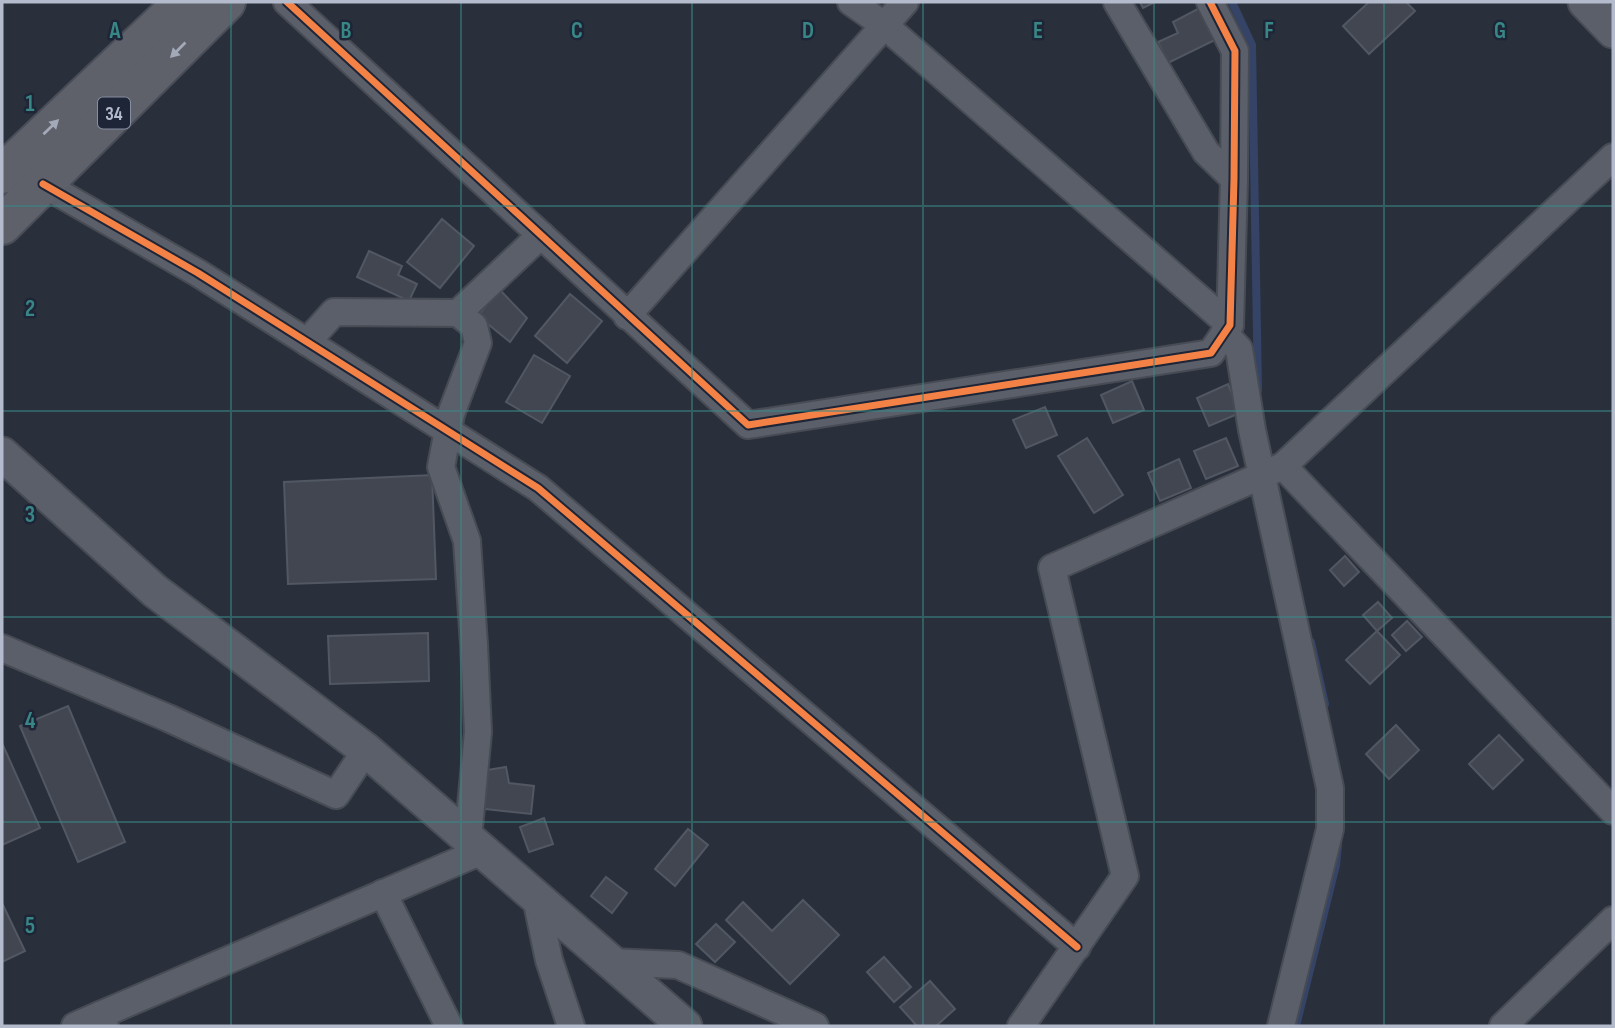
<svg xmlns="http://www.w3.org/2000/svg" width="1615" height="1028" viewBox="0 0 1615 1028" font-family="'Sofia Sans Condensed',sans-serif">
  <style>
    .lines { fill: none; stroke-linecap: round; stroke-linejoin: round }
    .stream { stroke: #354466; stroke-width: 8 }
    .building { fill: #424650; stroke: #525863; stroke-width: 2 }
    .minor-casing { stroke: #474b54; stroke-width: 30 }
    .tertiary-casing { stroke: #474b54; stroke-width: 37 }
    .primary-casing { stroke: #484d58; stroke-width: 42 }
    .minor { stroke: #5b5f69; stroke-width: 26 }
    .tertiary { stroke: #5b5f69; stroke-width: 33 }
    .primary { stroke: #5e616a; stroke-width: 38 }
    .cycleway-casing { stroke: #1d2537; stroke-width: 11 }
    .cycleway { stroke: #f48246; stroke-width: 7 }
    .oneway { fill: #a3a9b8 }
    .grid { fill: none; stroke: #388786; stroke-width: 2; stroke-opacity: 0.55 }
    .labels { text-anchor: middle; stroke-width: 5; stroke-linejoin: round; paint-order: stroke }
    .shield { fill: #1d2537; stroke: #878e9f; stroke-width: 2 }
    .shield-label { font-size: 19px; font-weight: bold; fill: #b4bbcc }
    .grid-label { font-size: 23px; text-anchor: middle; font-weight: bold; fill: #388786; stroke: #1d2537; stroke-width: 5; stroke-linejoin: round; paint-order: stroke }
  </style>
  <rect width="100%" height="100%" fill="#2a303b"/>
  <g class="lines">
    <g class="stream">
      <polyline points="1232,2 1252,45 1258,390"/>
      <polyline points="1311,642 1325,704"/>
      <polyline points="1296,1026 1336,865 1338,845"/>
    </g>
  </g>
  <g class="building">
    <polygon points="1140,2 1155,2 1143,8"/>
    <polygon points="1369,2 1406,2 1415,11 1369,54 1343,26"/>
    <polygon points="1209,3 1225,35 1168,63 1158,42 1178,33 1173,22"/>
    <polygon points="442,219 474,246 440,288 407,262"/>
    <polygon points="369,251 402,266 398,275 417,284 409,301 357,277"/>
    <polygon points="499,289 527,318 510,342 478,316"/>
    <polygon points="570,294 602,321 567,363 535,336"/>
    <polygon points="534,355 570,376 542,423 506,402"/>
    <polygon points="1132,381 1144,410 1113,423 1101,395"/>
    <polygon points="1228,384 1240,413 1209,426 1197,398"/>
    <polygon points="1045,407 1057,435 1026,448 1013,420"/>
    <polygon points="1087,438 1123,495 1094,513 1058,456"/>
    <polygon points="1226,438 1238,466 1206,479 1194,451"/>
    <polygon points="1179,459 1191,488 1160,501 1148,473"/>
    <polygon points="432,475 436,579 288,584 284,482"/>
    <polygon points="1345,556 1359,572 1344,586 1330,570"/>
    <polygon points="1378,602 1392,618 1377,631 1363,615"/>
    <polygon points="1407,621 1422,637 1406,651 1392,635"/>
    <polygon points="1377,631 1400,655 1370,684 1346,660"/>
    <polygon points="428,633 429,681 330,684 328,636"/>
    <polygon points="68,706 125,842 78,862 20,726"/>
    <polygon points="1396,725 1419,750 1389,779 1366,754"/>
    <polygon points="1499,735 1523,760 1493,789 1469,764"/>
    <polygon points="2,743 40,828 2,845"/>
    <polygon points="506,767 509,783 534,786 531,814 477,808 481,771"/>
    <polygon points="544,818 553,844 529,852 520,827"/>
    <polygon points="688,829 708,845 675,886 655,869"/>
    <polygon points="606,877 627,893 612,913 591,896"/>
    <polygon points="803,900 839,935 790,984 726,920 743,902 772,931"/>
    <polygon points="2,903 25,951 2,962"/>
    <polygon points="716,924 735,942 715,962 696,944"/>
    <polygon points="884,957 911,987 894,1002 867,972"/>
    <polygon points="930,981 955,1009 936,1026 917,1026 900,1007"/>
  </g>
  <g class="lines">
    <defs>
      <g id="minor">
        <polyline points="287,2 748,425 1211,353 1230,325 1234,179 1235,51 1210,2"/>
        <polyline points="851,2 884,25 1230,325"/>
        <polyline points="1117,2 1206,152 1234,179"/>
        <polyline points="43,184 198,273 538,488 1077,947"/>
        <polyline points="458,313 541,235"/>
        <polyline points="627,316 905,2"/>
        <polyline points="1224,333 1239,349 1252,430 1330,788 1330,829 1281,1026"/>
        <polyline points="307,342 334,312 458,313 474,326 478,343 451,414 441,467 467,541 474,645 478,732 468,838"/>
        <polyline points="1283,466 1613,811"/>
        <polyline points="2,648 168,718 336,795 366,750"/>
        <polyline points="383,893 449,1026"/>
        <polyline points="536,898 549,960 571,1026"/>
        <polyline points="610,962 678,965 815,1026"/>
        <polyline points="75,1026 100,1015"/>
        <polyline points="105,1026 100,1015 482,851"/>
        <polyline points="1021,1026 1125,876 1052,568 1283,466 1613,157"/>
        <polyline points="1503,1026 1613,920"/>
      </g>
      <g id="tertiary">
        <polyline points="1585,2 1613,31"/>
        <polyline points="2,454 155,591 366,750 685,1026"/>
      </g>
      <g id="primary">
        <polyline points="2,174 184,2"/>
        <polyline points="2,225 226,2"/>
      </g>
    </defs>
    <use href="#minor" class="minor-casing"/>
    <use href="#tertiary" class="tertiary-casing"/>
    <use href="#primary" class="primary-casing"/>
    <use href="#minor" class="minor"/>
    <use href="#tertiary" class="tertiary"/>
    <use href="#primary" class="primary"/>
    <defs>
      <g id="cycleway">
        <polyline points="287,2 748,425 1211,353 1230,325 1234,179 1235,51 1210,2"/>
        <polyline points="43,184 198,273 538,488 1077,947"/>
      </g>
    </defs>
    <use href="#cycleway" class="cycleway-casing"/>
    <use href="#cycleway" class="cycleway"/>
  </g>
  <defs><path id="oneway-solid" d="M-6-.8H1V-3.2L6.5 0L1 3.2V.8H-6Z" transform="scale(1.75)"/></defs>
  <g class="oneway">
    <use href="#oneway-solid" transform="translate(178 50) rotate(135)"/>
    <use href="#oneway-solid" transform="translate(51 127) rotate(-44)"/>
  </g>
  <path class="grid" d="M231 2V1026M461 2V1026M692 2V1026M923 2V1026M1154 2V1026M1384 2V1026M2 206H1613M2 411H1613M2 617H1613M2 822H1613"/>
  <g class="labels">
    <rect class="shield" x="98" y="97.5" width="32" height="31" rx="5"/>
    <g class="shield-label">
      <text x="114" y="120">34</text>
    </g>
  </g>
  <g class="grid-label">
    <text x="115" y="38">A</text>
    <text x="346" y="38">B</text>
    <text x="577" y="38">C</text>
    <text x="808" y="38">D</text>
    <text x="1038" y="38">E</text>
    <text x="1269" y="38">F</text>
    <text x="1500" y="38">G</text>
    <text x="30" y="111">1</text>
    <text x="30" y="316">2</text>
    <text x="30" y="522">3</text>
    <text x="30" y="728">4</text>
    <text x="30" y="933">5</text>
  </g>
  <rect width="1615" height="1028" fill="none" stroke="#b4bbcc" stroke-width="7"/>
</svg>
